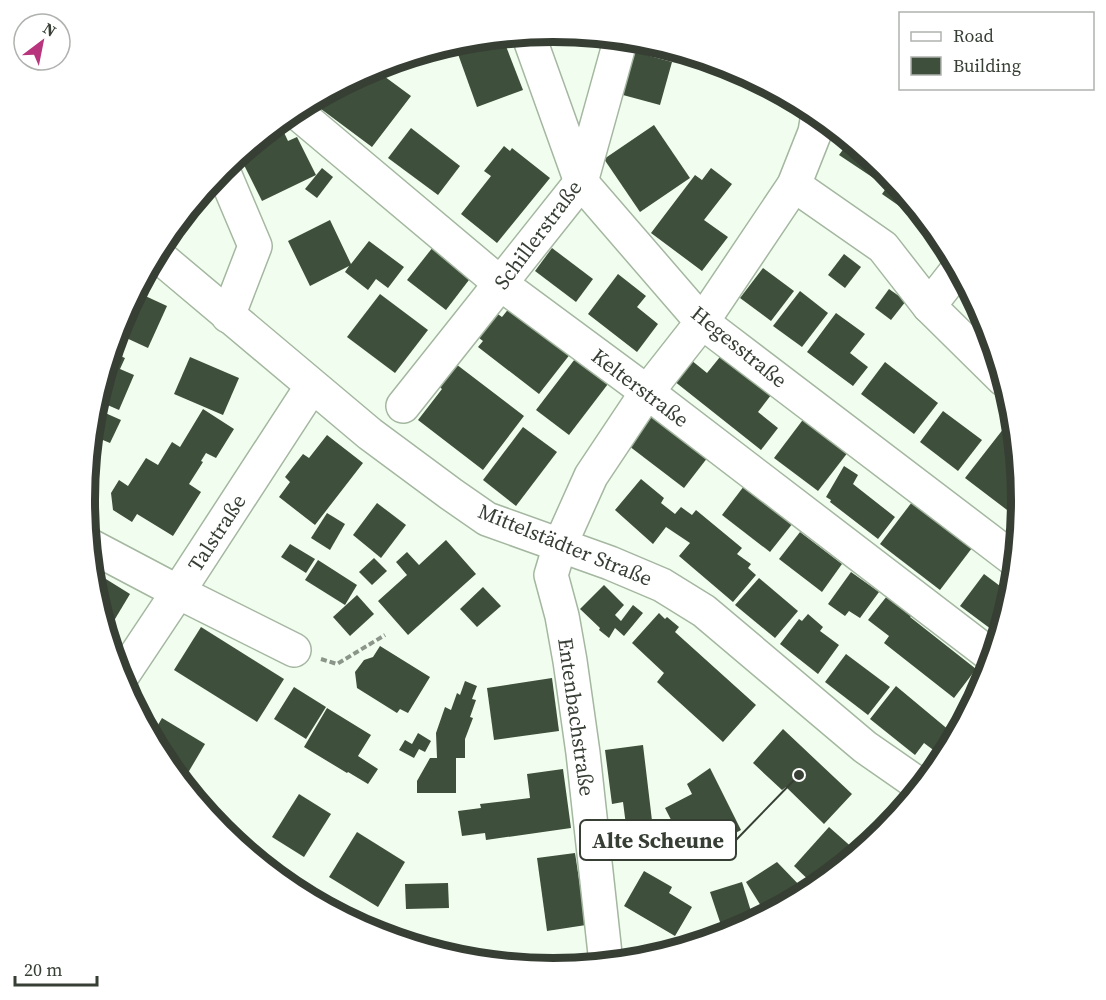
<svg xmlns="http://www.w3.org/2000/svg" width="1106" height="1000" viewBox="0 0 1106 1000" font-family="'Source Serif 4',serif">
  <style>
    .building { fill: #3e4f3b }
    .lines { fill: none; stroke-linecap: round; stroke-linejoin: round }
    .minor-casing { stroke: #a4b7a0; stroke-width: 36 }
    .path { stroke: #8b9589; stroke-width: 4; stroke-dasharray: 6 3; stroke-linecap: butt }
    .minor { stroke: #fff; stroke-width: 33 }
    .labels { text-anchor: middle; stroke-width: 6; stroke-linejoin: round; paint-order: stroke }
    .street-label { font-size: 21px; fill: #373f35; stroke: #fff }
    .rim { fill: none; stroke: #373f35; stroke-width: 8 }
    .leader { fill: none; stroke: #373f35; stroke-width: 2 }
    .callout-dot { fill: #373f35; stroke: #fff; stroke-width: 2 }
    .callout { fill: #fff; stroke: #373f35; stroke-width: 2 }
    .callout-label { font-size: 22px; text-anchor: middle; font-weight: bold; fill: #373f35 }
  </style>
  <rect width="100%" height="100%" fill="#f1feef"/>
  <g class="building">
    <polygon points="502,36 523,90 477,107 454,43 462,40"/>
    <polygon points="635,52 672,62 660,105 623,95"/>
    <polygon points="373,68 411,96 372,147 317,106 325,95 323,94"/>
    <polygon points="279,122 288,141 297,137 316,175 262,201 239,155"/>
    <polygon points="654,125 690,178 640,212 604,159"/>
    <polygon points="411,128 460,166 438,195 388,158"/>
    <polygon points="850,140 885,169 923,217 907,206 905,210 882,194 887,187 839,155"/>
    <polygon points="504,146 510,151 512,148 550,178 497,243 461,214 491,176 484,171"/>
    <polygon points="322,168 333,177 317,198 305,189"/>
    <polygon points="711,168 732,184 704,220 728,237 702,271 651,233 695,175 702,180"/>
    <polygon points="188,210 195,216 189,222 183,216"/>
    <polygon points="330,220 351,264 369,241 404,267 388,288 376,279 368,290 345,272 349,266 310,286 288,241"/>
    <polygon points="433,247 472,276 446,310 407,280"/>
    <polygon points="552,248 593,279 576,302 535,271"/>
    <polygon points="844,254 861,267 845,288 828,275"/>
    <polygon points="763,268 794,291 771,321 740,298"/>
    <polygon points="618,274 646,296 637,307 658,324 637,352 588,314"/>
    <polygon points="889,289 906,301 891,320 875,308"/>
    <polygon points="800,291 828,313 802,347 773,326"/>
    <polygon points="141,294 167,306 148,348 122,336"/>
    <polygon points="380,294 428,330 395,373 347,337"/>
    <polygon points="510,307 571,353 539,394 478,347 483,341 474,334 492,310 502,317"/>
    <polygon points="836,313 865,334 850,353 868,367 853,386 807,352"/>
    <polygon points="728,347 778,386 758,412 778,428 761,450 674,381 691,360 707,373"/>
    <polygon points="111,352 125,358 120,369 134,375 119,410 96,400"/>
    <polygon points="578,355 611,380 569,435 536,410"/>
    <polygon points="190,357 239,378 223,415 174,394"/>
    <polygon points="452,361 524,416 483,470 418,420 442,389 435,383"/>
    <polygon points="885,362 938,403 914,434 861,394"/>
    <polygon points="94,408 121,420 110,443 91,435"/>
    <polygon points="203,409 234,429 216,458 206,453 201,461 203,462 189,484 201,492 173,536 137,514 132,522 113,510 111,493 119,480 128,486 146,458 158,465 172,442 180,447"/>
    <polygon points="943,411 982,440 958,471 920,442"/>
    <polygon points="808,413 852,447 818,491 774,458"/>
    <polygon points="653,415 708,457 684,488 629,446"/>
    <polygon points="523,427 557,452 516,506 483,480"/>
    <polygon points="1004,428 1015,436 1017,459 1011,467 1019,473 1021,500 1011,513 965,478"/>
    <polygon points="327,435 363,463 315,525 279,497 290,482 285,477 303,454 309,458"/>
    <polygon points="844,466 858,475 853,484 895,517 878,539 830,502 831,500 826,497"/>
    <polygon points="641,479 664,498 661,503 675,514 681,507 692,515 696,510 742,548 737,554 751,564 748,568 756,575 733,602 679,556 690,543 666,527 653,544 615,510"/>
    <polygon points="744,486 793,523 770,552 722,515"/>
    <polygon points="912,502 972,548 940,590 880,544"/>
    <polygon points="377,503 406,525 381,558 353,535"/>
    <polygon points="327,513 345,524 330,550 311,538"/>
    <polygon points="800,532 842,564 822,592 779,559"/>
    <polygon points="446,540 476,574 408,635 378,601 407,575 396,562 407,552 419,565"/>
    <polygon points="290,544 315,559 306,573 281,557"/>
    <polygon points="374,558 387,571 372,585 359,572"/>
    <polygon points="318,560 357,585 345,605 305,580"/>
    <polygon points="93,571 130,594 106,634 93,591"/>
    <polygon points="851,572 879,592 860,618 849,611 845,616 828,604"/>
    <polygon points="984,574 1012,595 999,635 960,606"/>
    <polygon points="759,578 798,611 775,638 735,605"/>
    <polygon points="604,585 624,605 615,615 621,621 633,605 643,613 624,636 615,628 609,638 599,630 600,628 580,609"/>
    <polygon points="483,587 501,606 477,627 460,609"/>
    <polygon points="357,595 374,614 350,636 333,617"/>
    <polygon points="887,596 912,615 910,617 976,669 954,698 884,643 889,636 868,620"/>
    <polygon points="659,613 665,619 667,617 679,627 675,632 756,705 723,742 657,682 664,673 632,643"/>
    <polygon points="808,614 823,627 820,631 839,645 818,674 780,644 799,619 802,621"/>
    <polygon points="201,627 284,679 257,722 174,670"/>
    <polygon points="380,646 430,677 408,713 400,709 397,713 357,688 355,672 364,660 373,657"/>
    <polygon points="846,654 890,687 868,715 825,682"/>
    <polygon points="552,678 559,731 494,740 487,688"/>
    <polygon points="465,681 477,686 472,699 476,700 470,717 473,718 465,739 465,758 456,758 456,793 417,793 417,781 430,758 437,758 436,733 445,707 451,710 457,693 460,695"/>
    <polygon points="896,686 956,736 944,758 924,743 915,755 870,719"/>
    <polygon points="294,687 326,707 306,739 274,719"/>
    <polygon points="327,708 371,735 358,756 378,769 368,784 348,772 347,773 304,747"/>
    <polygon points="162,718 205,744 182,783 163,760 151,737"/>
    <polygon points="783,729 852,794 824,824 786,787 782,790 753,763"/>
    <polygon points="418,733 431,741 425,752 419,749 414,758 399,750 405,740 412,744"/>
    <polygon points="643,745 653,829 627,833 623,802 612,804 605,750"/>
    <polygon points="710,768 741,830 719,842 721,844 691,859 665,808 692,794 687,784"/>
    <polygon points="563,769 571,828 486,840 485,833 462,836 458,811 481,808 480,804 530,798 527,774"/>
    <polygon points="299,794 331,814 304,857 272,837"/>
    <polygon points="829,827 855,850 835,871 816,887 794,866"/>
    <polygon points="357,832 405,862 378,907 329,877"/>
    <polygon points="575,853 586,925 547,931 537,858"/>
    <polygon points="777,862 804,890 766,914 746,882"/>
    <polygon points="644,871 672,887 669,893 692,907 675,936 624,906"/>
    <polygon points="742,882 754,921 723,931 710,892"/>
    <polygon points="448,883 449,908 406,909 405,884"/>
  </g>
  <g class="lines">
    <defs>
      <g id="minor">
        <polyline points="528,34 581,182 702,322 1016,561"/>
        <polyline points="294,110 501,284 647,392 993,657"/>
        <polyline points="222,168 255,246 228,316"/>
        <polyline points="794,185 883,247 929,306 1003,379"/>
        <polyline points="156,254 370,434 451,494 487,519 610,563 662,585 704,611 865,747 921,786"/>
        <polyline points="929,306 958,269"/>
        <polyline points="403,406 581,182 621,38"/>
        <polyline points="89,545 178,592 294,650"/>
        <polyline points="120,679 178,592 312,386"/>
        <polyline points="606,963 583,753 570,661 562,616 551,575 560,545 591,476 647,392 702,322 794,185 815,132 818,114"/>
      </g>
    </defs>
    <use href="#minor" class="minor-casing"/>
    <g class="path">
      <polyline points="321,659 337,664 385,635"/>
      <polyline points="198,788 205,811"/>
    </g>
    <use href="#minor" class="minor"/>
  </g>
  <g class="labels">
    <g class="street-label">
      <text transform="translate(538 235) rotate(-53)" y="7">Schillerstraße</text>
      <text transform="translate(739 347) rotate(39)" y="7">Hegesstraße</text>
      <text transform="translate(640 388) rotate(37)" y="7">Kelterstraße</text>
      <text transform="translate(217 533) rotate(-57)" y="7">Talstraße</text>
      <text transform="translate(565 545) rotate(22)" y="7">Mittelstädter Straße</text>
      <text transform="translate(576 717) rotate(82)" y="7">Entenbachstraße</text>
    </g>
  </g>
  <path d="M0 0H1106V1000H0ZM95 500a458 458 0 1 1 916 0a458 458 0 1 1-916 0Z" fill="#fff" fill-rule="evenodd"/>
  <path class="rim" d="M95 500a458 458 0 1 1 916 0a458 458 0 1 1-916 0Z"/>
  <path class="leader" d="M799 775L736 840"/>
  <circle class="callout-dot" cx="799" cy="775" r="6"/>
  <rect class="callout" x="580" y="820" width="156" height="40" rx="6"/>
  <g class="callout-label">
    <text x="658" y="848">Alte Scheune</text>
  </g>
  <rect x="899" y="12" width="195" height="78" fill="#ffffff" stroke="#afb2ae" stroke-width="1.5"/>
  <rect x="911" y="32" width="30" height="9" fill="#ffffff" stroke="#afb2ae" stroke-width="1.5"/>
  <text x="953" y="42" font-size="18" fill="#373f35">Road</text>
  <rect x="911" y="57" width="30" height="18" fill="#3e4f3b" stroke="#afb2ae" stroke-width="1.5"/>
  <text x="953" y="72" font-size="18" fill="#373f35">Building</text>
  <g transform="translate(42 42) rotate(32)"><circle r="28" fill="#ffffff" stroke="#afb2ae" stroke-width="1.5"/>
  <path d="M0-4.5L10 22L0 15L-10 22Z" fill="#b8357d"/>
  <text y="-9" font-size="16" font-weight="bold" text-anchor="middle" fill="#373f35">N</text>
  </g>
  <path d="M15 976v9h82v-9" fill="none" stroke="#373f35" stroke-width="3"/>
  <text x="24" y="976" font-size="18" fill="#373f35" stroke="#ffffff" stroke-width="4.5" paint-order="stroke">20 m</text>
</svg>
